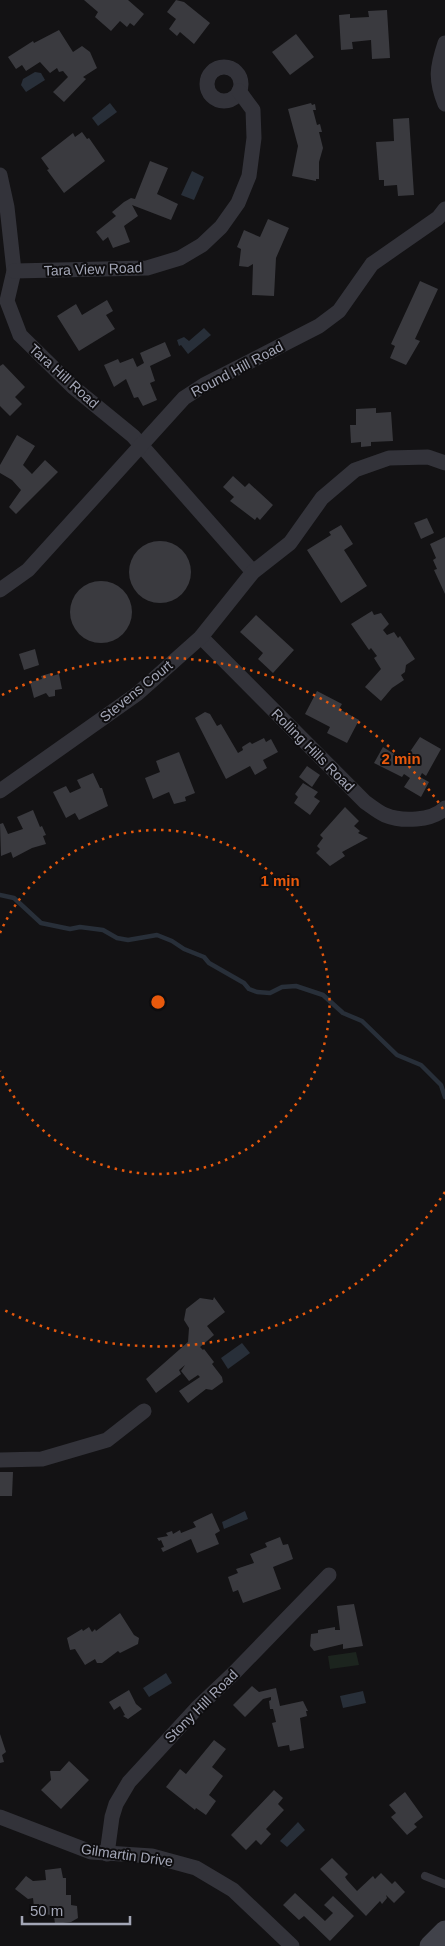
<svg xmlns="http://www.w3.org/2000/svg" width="445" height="1946" viewBox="0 0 445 1946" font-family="Arial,sans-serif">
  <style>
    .green { fill: #1c241e }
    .water { fill: #282f39 }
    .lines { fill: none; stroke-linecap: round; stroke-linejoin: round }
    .stream { stroke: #282f39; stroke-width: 4.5 }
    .building { fill: #3a3a3f }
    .service { stroke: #33333a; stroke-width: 8 }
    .minor { stroke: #33333a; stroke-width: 15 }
    .secondary { stroke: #41424a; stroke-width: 21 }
    .ring { fill: none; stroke: #e8590c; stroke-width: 2.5; stroke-dasharray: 2.5 5 }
    .labels { text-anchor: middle; stroke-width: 4; stroke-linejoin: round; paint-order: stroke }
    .street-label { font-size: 14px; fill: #a3a6b6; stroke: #0e0d0f }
    .centre { fill: #e8590c; stroke: #0e0d0f; stroke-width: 2.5 }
    .ring-label { font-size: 15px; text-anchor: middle; font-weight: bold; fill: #e8590c; stroke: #0e0d0f; stroke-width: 4; stroke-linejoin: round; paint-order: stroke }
  </style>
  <rect width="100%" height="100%" fill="#131214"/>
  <polygon class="green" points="356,1652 359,1665 330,1669 328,1656"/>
  <g class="water">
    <polygon points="35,72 41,73 45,80 26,92 21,85 23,79"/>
    <polygon points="110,103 117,112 98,126 92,118"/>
    <polygon points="192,171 204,177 194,200 181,195"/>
    <polygon points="204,328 211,335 188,354 181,345 179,346 177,340 184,337 189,341"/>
    <polygon points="242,1343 250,1353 228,1369 221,1358"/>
    <polygon points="245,1511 248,1519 224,1529 222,1522"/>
    <polygon points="166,1673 172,1683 149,1697 143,1688"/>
    <polygon points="363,1691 366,1703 343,1708 340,1696"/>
    <polygon points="298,1822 305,1830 287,1847 280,1841"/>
  </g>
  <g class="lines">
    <polyline class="stream" points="0,895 14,898 41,923 70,929 80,927 103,930 117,938 128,940 157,935 172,941 184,949 204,957 209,963 244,983 249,989 257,992 270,993 282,987 296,986 323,995 343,1013 362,1021 397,1055 421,1065 441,1085 445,1097"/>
  </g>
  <g class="building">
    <polygon points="84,0 128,0 144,14 134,26 130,23 127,27 120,21 111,31 95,17 98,12"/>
    <polygon points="176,0 184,2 210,23 194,44 180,32 177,36 169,29 176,19 167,12"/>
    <polygon points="387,10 390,58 372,59 371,40 352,42 353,49 341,50 339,15 350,14 350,18 369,17 368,11"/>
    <polygon points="59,30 73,52 82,46 90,52 97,68 83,77 86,79 64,102 53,92 68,77 63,71 59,72 57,68 50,73 40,62 26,71 22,65 16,69 8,57 33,41 34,43"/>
    <polygon points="296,34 314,57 290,75 272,52"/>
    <polygon points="311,103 312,105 315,104 316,110 313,110 317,125 320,124 322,132 319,132 323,148 319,162 319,179 316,179 316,181 292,176 298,146 288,109"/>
    <polygon points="409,118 414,195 398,196 397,185 384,186 384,180 379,180 376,142 394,141 393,119"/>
    <polygon points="82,132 87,139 89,138 105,161 64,193 47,170 49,169 41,158 73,133 75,137"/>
    <polygon points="150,161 168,168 157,194 178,204 171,220 132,205 138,216 124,226 130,242 113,248 108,237 103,241 96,232 116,216 112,212 124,202 131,198 135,199"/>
    <polygon points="268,219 289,228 276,258 274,296 252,295 253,264 248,267 239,266 241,249 237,247 244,230 260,237"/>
    <polygon points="420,281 438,289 415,339 420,341 406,365 390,358 395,346 391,344"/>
    <polygon points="107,300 113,311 106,315 115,329 79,351 57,316 76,304 82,315"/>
    <polygon points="165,342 171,356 150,366 155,381 150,383 157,400 143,406 138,397 134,398 126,379 114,387 104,365 118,359 120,363 133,358 137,367 144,363 140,353"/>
    <polygon points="3,364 25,387 15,397 22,404 10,416 0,406 0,366"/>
    <polygon points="376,408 376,413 391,412 393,441 371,442 371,446 361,447 361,442 351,443 350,425 356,425 356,409"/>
    <polygon points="17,435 35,446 23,465 32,474 45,460 58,472 16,514 9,507 21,490 12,480 0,473 0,465"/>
    <polygon points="233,476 245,487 249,483 273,505 260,520 257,517 255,520 230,501 234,497 223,487"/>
    <polygon points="427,518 434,533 421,539 414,523"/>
    <polygon points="341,525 353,544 344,550 367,586 341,603 307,550 331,535 329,532"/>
    <polygon points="445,537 445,594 434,570 437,569 433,560 436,558 430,544"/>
    <circle cx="160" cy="572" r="31"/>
    <circle cx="101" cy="612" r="31"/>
    <polygon points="372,611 374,615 381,613 389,624 383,630 387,635 394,632 398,638 400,636 415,659 406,665 405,672 401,675 404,680 392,688 381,701 365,687 381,669 374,658 377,656 371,648 369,650 351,624"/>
    <polygon points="256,615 294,650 273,673 258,659 263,653 240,632"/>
    <polygon points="35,649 39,665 24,670 19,654"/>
    <polygon points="51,673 52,676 59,674 62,689 55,690 55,696 49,697 46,693 34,698 30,682 42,679 41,676"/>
    <polygon points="317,691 342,704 339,709 359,720 347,743 327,733 330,727 305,714"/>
    <polygon points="205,712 210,714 217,726 221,724 238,753 243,750 242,747 250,742 252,744 264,738 266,742 271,739 278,752 263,760 267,768 255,775 250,766 226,779 195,718"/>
    <polygon points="420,737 441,749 426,776 422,773 420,777 429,782 421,797 404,787 410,778 404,774 402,777 374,763 383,747 407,762 410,757 407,756"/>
    <polygon points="179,752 195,793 185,797 186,801 174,804 169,792 153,799 145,778 160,772 156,761"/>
    <polygon points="307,766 320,775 312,787 299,777"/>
    <polygon points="93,773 100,788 102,788 108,806 79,820 75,813 66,818 53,792 66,786 70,793 81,788 77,780"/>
    <polygon points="303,783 318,792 314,797 320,801 310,815 294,803 298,797 295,794"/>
    <polygon points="345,807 359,821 354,826 360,831 358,833 368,838 342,852 345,856 330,866 316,853 320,849 317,846 323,838 320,835"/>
    <polygon points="33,810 40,827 42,826 46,835 43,836 46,844 32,848 13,858 11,852 1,856 0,824 3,823 8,834 23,829 17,817"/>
    <polygon points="214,1297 225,1312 207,1326 214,1335 200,1347 203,1350 204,1349 214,1362 212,1364 222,1377 223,1382 212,1390 206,1389 188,1403 179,1391 200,1377 198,1375 189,1381 181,1371 185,1365 179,1370 181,1374 156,1393 146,1379 188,1342 189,1328 184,1320 186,1309 200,1298 213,1300"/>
    <polygon points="0,1472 13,1472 12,1496 0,1496"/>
    <polygon points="212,1513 220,1531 215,1534 219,1544 197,1553 191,1539 163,1552 161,1548 164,1547 161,1540 159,1541 157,1538 168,1536 166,1533 172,1531 173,1534 180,1530 181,1533 196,1527 193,1522"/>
    <polygon points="280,1537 283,1545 288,1544 293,1559 273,1567 281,1589 243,1603 238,1590 233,1592 228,1577 238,1573 236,1569 254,1563 250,1554 267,1547 265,1543"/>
    <polygon points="354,1604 363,1646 343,1649 343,1644 314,1651 310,1646 311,1634 318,1633 318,1630 335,1627 335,1630 340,1630 337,1606"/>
    <polygon points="120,1613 134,1635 139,1638 138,1644 120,1653 118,1651 102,1663 97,1663 95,1659 85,1665 75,1649 70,1650 67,1638 82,1629 83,1631 89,1627 92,1632 95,1629 96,1631"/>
    <polygon points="252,1686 259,1692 276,1688 280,1706 303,1701 308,1711 306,1711 307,1716 300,1718 304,1748 290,1751 289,1745 278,1747 272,1723 276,1722 273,1709 270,1709 269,1701 271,1700 271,1697 263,1699 245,1717 233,1705"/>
    <polygon points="129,1690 136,1704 142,1709 128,1719 123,1716 125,1715 120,1706 114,1710 109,1702"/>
    <polygon points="0,1734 6,1752 2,1755 4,1762 0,1763"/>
    <polygon points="214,1740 226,1749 212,1767 223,1776 209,1795 216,1801 206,1815 196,1808 195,1810 166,1787 180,1769 186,1774"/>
    <polygon points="69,1761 89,1780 61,1809 41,1790 51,1780 50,1771 60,1771"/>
    <polygon points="274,1790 283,1798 278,1804 284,1810 266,1829 271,1834 261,1845 256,1840 246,1850 231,1835"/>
    <polygon points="405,1792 423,1817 414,1824 417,1827 407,1835 391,1817 396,1813 389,1805"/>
    <polygon points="332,1858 348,1874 345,1877 347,1880 357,1891 373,1876 375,1879 381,1873 392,1884 395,1881 405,1892 394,1903 386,1895 387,1898 382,1904 380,1901 366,1916 320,1869"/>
    <polygon points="61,1868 63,1878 66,1878 66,1895 71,1895 71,1905 77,1906 78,1918 71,1922 55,1924 54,1916 42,1913 42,1907 34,1907 33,1898 28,1899 15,1889 26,1876 33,1881 46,1880 45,1870"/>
    <polygon points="295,1893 325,1921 333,1913 324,1905 333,1896 354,1916 330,1941 304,1916 299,1920 283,1905"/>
  </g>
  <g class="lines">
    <polyline class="service" points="425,1876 445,1884"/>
    <g class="minor">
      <path d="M445 43C437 67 435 79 445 104"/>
      <circle cx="224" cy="84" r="17"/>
      <polyline points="0,175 7,207 14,271 7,301 20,335 73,387 133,436 253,572"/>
      <polyline points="14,271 147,268 180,258 202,245 221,227 238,203 249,176 254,138 253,110 239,91"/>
      <polyline points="0,590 28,570 184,398 204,385 319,326 339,311 372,264 438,218 445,209"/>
      <path d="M201 637 365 802C371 806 378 812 385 815 402 822 432 821 445 808"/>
      <polyline points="0,791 137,694 201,637 253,572 290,543 322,498 355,470 389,458 428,457 445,463"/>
      <polyline points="0,1460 42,1459 107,1440 144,1411"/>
      <polyline points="0,1817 91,1852 152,1856 196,1868 233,1890 292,1946"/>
      <polyline points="107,1854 112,1817 116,1804 129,1782 197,1708 234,1673 329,1575"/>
    </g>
    <polyline class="secondary" points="430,1946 445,1931"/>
  </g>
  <g class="ring">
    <path d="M0 933A172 172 0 1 1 0 1071"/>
    <path d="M445 1192A344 344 0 0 1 2 1309M2 695A344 344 0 0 1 445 812"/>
  </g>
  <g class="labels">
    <g class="street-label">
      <text transform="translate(93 269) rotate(-2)" y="5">Tara View Road</text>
      <text transform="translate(237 369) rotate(-28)" y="5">Round Hill Road</text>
      <text transform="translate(64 376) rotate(42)" y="5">Tara Hill Road</text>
      <text transform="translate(136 691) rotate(-39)" y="5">Stevens Court</text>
      <text transform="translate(313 750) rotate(45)" y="5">Rolling Hills Road</text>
      <text transform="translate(201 1706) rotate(-45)" y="5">Stony Hill Road</text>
      <text transform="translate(127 1855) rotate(8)" y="5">Gilmartin Drive</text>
    </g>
  </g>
  <circle cx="158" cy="1002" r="8" class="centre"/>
  <g class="ring-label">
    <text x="401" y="764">2 min</text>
    <text x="280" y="886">1 min</text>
  </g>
  <path d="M22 1916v8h108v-8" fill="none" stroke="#a3a6b6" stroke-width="2.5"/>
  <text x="30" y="1916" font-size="15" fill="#a3a6b6" stroke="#0e0d0f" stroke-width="4" paint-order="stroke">50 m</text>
</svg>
